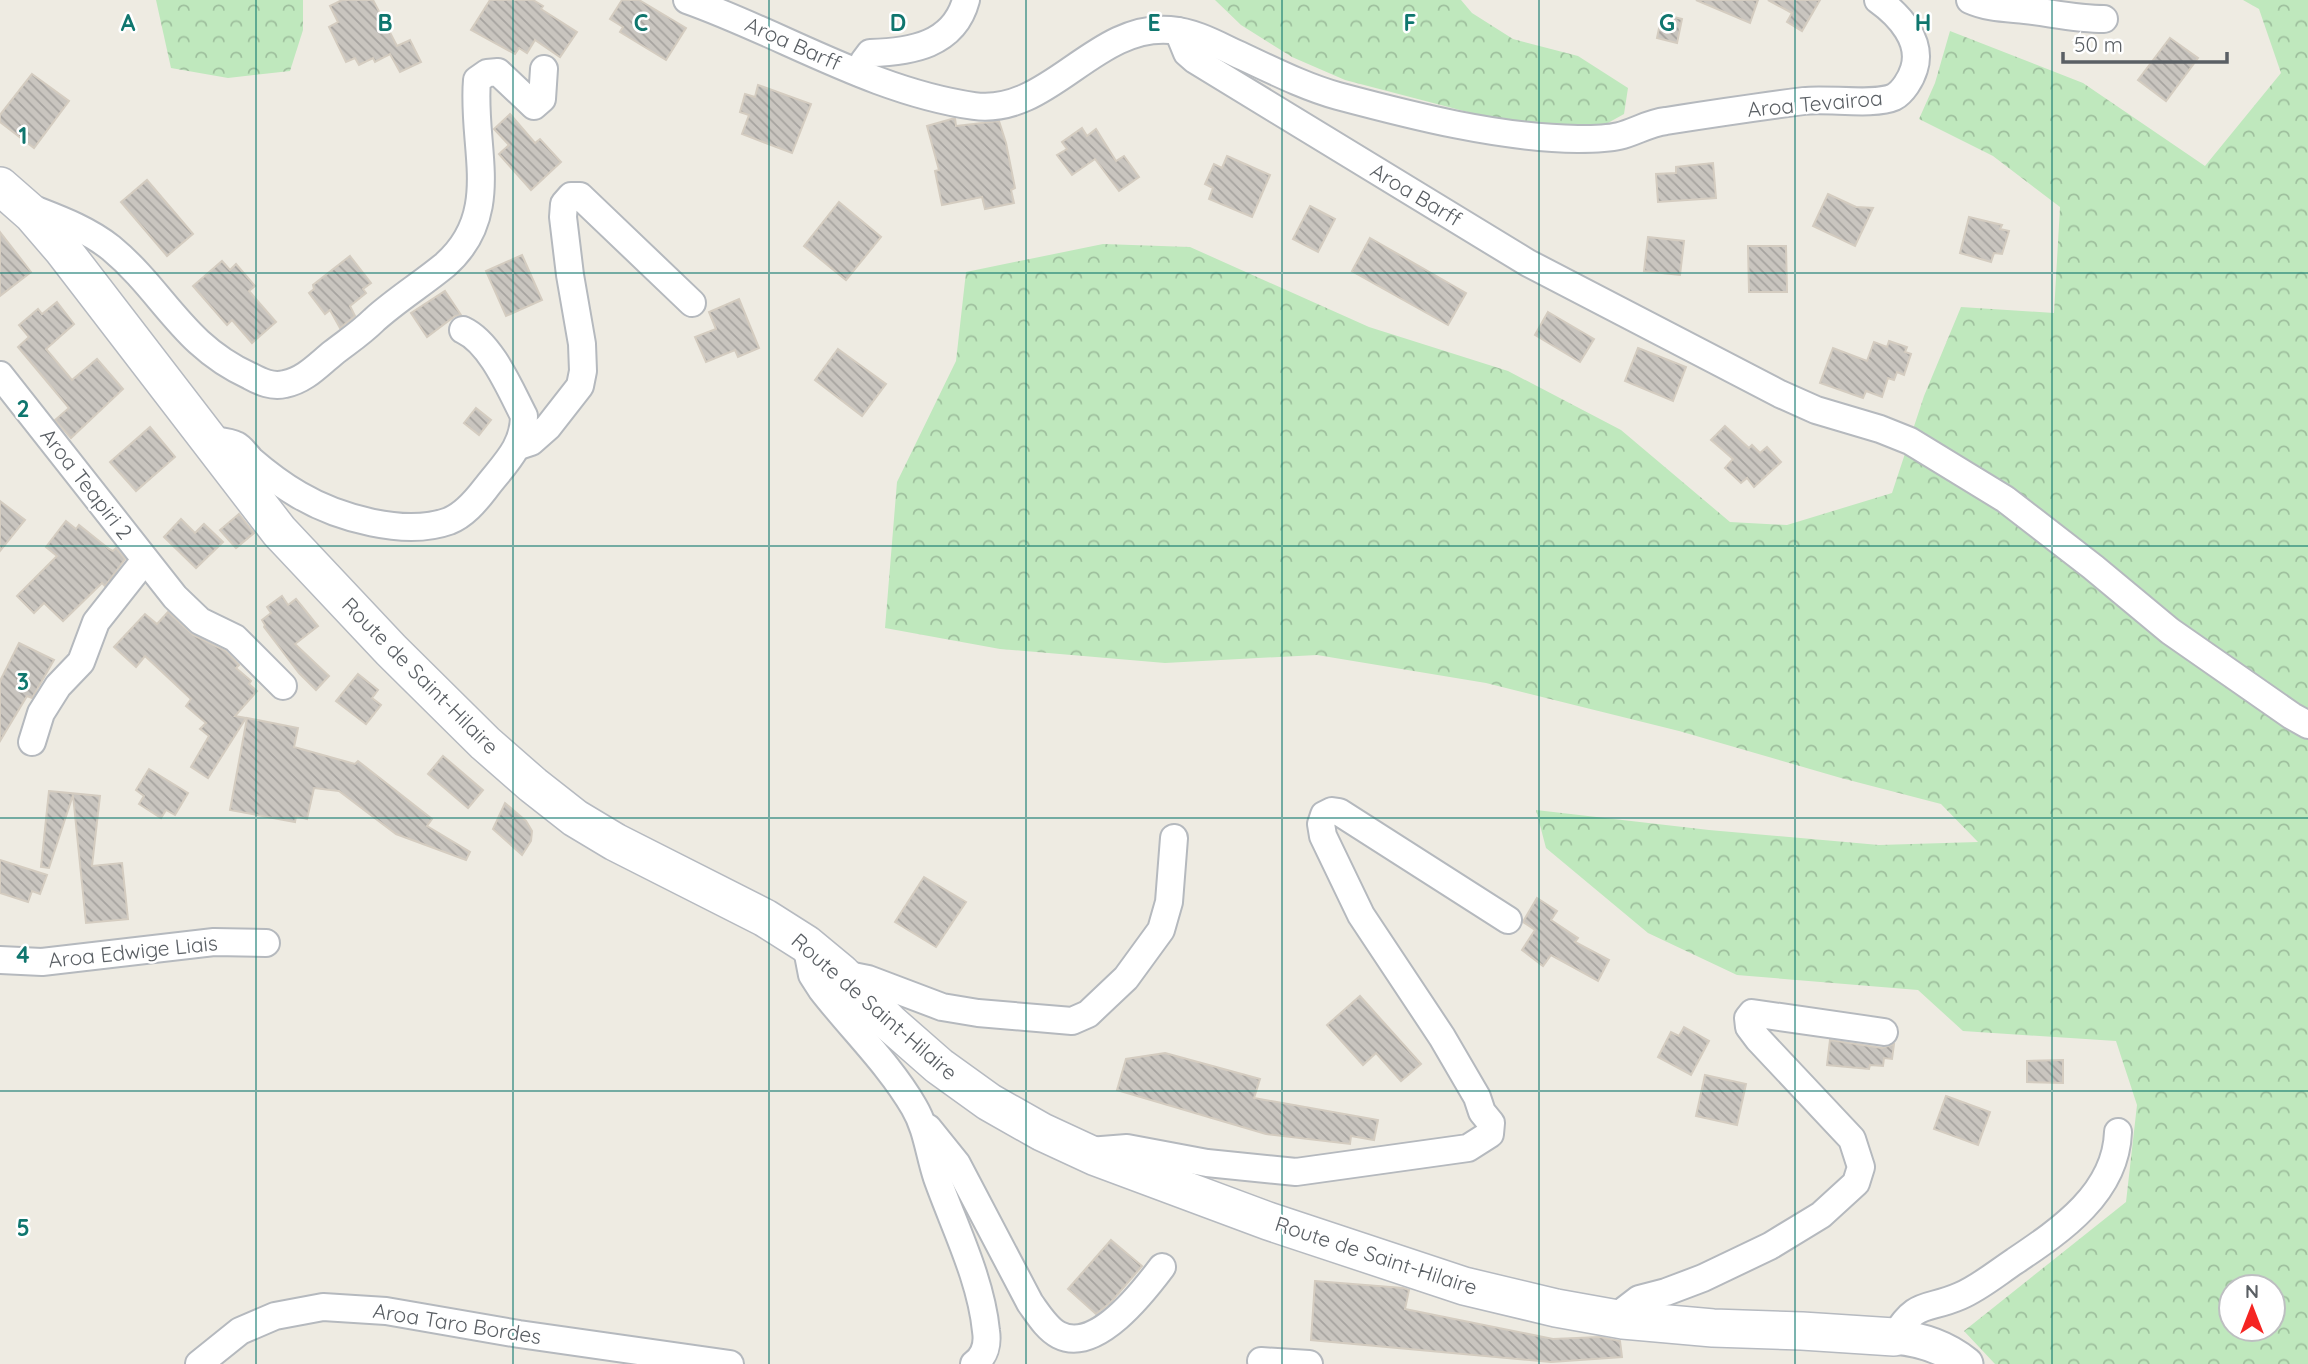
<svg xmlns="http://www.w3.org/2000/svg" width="2308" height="1364" viewBox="0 0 2308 1364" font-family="Quicksand,sans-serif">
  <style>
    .forest { fill: url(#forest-crowns); fill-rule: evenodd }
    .building { fill: url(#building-back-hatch); stroke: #d4ccc0; stroke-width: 2 }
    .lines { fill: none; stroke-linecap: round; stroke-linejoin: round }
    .minor-casing { stroke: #b5b9be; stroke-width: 30 }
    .tertiary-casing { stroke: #b5b9be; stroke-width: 37 }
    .secondary-casing { stroke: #b6bac0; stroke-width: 40 }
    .minor { stroke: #fff; stroke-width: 26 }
    .tertiary { stroke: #fff; stroke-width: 33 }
    .secondary { stroke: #fff; stroke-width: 37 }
    .grid { fill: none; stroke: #0f766e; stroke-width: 2; stroke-opacity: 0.55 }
    .labels { text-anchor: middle; stroke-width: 5; stroke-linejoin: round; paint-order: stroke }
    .street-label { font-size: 21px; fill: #5a5f64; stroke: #fff }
    .grid-label { font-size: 23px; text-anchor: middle; font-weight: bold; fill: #0f766e; stroke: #fff; stroke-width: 5; stroke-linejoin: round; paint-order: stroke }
  </style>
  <defs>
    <pattern id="forest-crowns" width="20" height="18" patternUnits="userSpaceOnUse" patternTransform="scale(1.75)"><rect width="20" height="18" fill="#bfe8bd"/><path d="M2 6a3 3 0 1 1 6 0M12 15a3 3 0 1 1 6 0" fill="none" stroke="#9ebf9d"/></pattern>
    <pattern id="building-back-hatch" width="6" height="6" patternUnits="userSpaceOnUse" patternTransform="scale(1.75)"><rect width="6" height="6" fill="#c9c5bf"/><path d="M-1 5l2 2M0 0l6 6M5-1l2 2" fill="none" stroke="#a6a39f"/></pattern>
  </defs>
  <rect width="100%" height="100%" fill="#eeebe2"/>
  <g class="forest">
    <polygon points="156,0 303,0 303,30 290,71 228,78 171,68"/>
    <polygon points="1215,0 1461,0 1472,13 1513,39 1578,56 1628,88 1624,114 1590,133 1525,127 1345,80 1292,57 1241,25"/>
    <path d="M2243 0H2308V1364H1995L1964 1331 2126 1202 2137 1105 2116 1041 1963 1031 1918 990 1737 975 1648 933 1546 848 1536 810 1709 830 1879 845 1978 842 1941 804 1841 778 1679 731 1486 683 1317 655 1165 663 1000 649 885 628 897 482 956 361 966 272 1103 244 1190 247 1369 327 1508 371 1621 430 1730 522 1787 525 1892 493 1924 396 1961 307 2054 313 2060 207 1993 156 1919 119 1935 83 1950 31 2083 83 2205 166 2281 73 2259 9ZM2231 1287H2273V1329H2231Z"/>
  </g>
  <g class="building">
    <polygon points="342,0 373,0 397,46 410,40 421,62 400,72 390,54 375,62 373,58 359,65 355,58 346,62 329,27 338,22 330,6"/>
    <polygon points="490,0 533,0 543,6 541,9 577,32 560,57 535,40 527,53 519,48 515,54 471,30"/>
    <polygon points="622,0 639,0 686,28 666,60 620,32 623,27 610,19"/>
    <polygon points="1696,0 1758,0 1750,23"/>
    <polygon points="1768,0 1820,0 1802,31 1787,22 1792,13"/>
    <polygon points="1662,14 1682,19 1677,43 1657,38"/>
    <polygon points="2170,38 2198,58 2166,101 2138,80"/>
    <polygon points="32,74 69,101 34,148 0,122 0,115"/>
    <polygon points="758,85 811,104 792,153 742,134 749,115 740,112 745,94 755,97"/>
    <polygon points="510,114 535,143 540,139 561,162 531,190 499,154 509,145 494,129"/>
    <polygon points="955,118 956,126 999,121 1006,143 1015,188 1011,190 1014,203 985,209 982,197 942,205 935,171 939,170 927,126"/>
    <polygon points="1082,128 1087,136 1096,129 1116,161 1124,156 1139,177 1119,191 1095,159 1072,175 1057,155 1067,149 1062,142"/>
    <polygon points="1227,156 1270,175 1252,217 1209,199 1213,188 1205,184 1214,164 1222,168"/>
    <polygon points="1713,163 1716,198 1658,202 1656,174 1676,173 1676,167"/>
    <polygon points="147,180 193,234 167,256 121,202"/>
    <polygon points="1828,194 1856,207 1873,208 1855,246 1813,226"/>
    <polygon points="839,202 881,237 846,280 804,246"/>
    <polygon points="1310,206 1335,219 1318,252 1293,239"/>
    <polygon points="1969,217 2002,225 2000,229 2009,231 2002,254 1994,253 1991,262 1960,253"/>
    <polygon points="0,232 31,272 0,296"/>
    <polygon points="1648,237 1684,241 1680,275 1644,271"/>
    <polygon points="1370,238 1466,293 1448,325 1352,271"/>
    <polygon points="1748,246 1786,246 1787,292 1749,292"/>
    <polygon points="522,255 542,300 506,316 486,271"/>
    <polygon points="350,256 371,283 363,289 366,293 350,306 355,316 340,328 330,310 325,314 309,293 314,289 313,285"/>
    <polygon points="222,261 230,270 236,264 255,286 249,291 276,322 252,343 232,320 227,325 193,286"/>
    <polygon points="445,291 461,315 455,316 427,337 411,313"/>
    <polygon points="739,299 759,348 738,357 735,350 706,362 695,337 716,329 709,312"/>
    <polygon points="57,302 74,324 46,349 72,380 97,359 123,389 71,438 55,420 69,408 18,347 29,337 19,325 38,309 42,314"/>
    <polygon points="1548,312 1594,339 1580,362 1535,335"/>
    <polygon points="1889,341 1907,347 1905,352 1911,354 1904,375 1897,372 1894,380 1888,378 1882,397 1866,391 1863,398 1820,383 1833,348 1867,361 1874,342 1887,347"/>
    <polygon points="1638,348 1686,367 1673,401 1625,381"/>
    <polygon points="838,349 886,384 862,416 815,380"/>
    <polygon points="476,408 491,420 479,435 464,423"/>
    <polygon points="1725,426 1749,448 1752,445 1760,453 1767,447 1781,462 1754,487 1747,478 1741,483 1725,468 1733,459 1711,440"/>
    <polygon points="150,427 175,457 136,491 110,462"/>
    <polygon points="0,501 25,520 0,551"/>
    <polygon points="239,514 254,533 236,548 220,530"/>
    <polygon points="181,519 195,533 204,524 223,542 196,568 164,537"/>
    <polygon points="66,521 76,529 79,525 109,549 113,551 116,548 125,559 105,586 102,583 63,621 44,603 34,613 17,596 57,556 46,547"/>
    <polygon points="282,596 288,605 296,599 318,626 295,644 329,676 316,690 299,673 264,627 265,625 262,620 271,613 267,607"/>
    <polygon points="168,612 193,635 226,651 239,665 236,668 251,681 249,684 257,691 235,716 246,718 208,778 191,767 209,736 200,729 206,723 186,706 191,699 145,656 136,667 114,647 145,614 157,624"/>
    <polygon points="19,643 54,660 32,698 27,696 0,741 0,681"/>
    <polygon points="358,674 378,690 372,698 381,705 366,724 336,701"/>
    <polygon points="247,718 298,728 294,747 355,764 358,761 432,819 427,826 470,852 466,860 396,834 339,791 314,788 307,819 296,816 295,822 230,810"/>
    <polygon points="443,756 483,790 468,808 428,774"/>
    <polygon points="149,769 188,793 175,815 166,810 161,818 139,804 144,796 136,790"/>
    <polygon points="49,791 100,796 92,866 122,863 128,919 86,923 73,795 49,868 41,867"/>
    <polygon points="505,803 526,821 532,831 531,841 522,855 493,829"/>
    <polygon points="0,860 47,875 40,894 32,891 28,902 0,893"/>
    <polygon points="924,877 966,902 936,947 895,922"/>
    <polygon points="1537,898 1557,911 1551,920 1578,938 1575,942 1609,960 1598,981 1551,955 1543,966 1522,950 1535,930 1523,922 1524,920"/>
    <polygon points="1360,996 1421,1064 1401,1081 1376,1053 1363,1065 1327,1025"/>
    <polygon points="1684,1027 1709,1041 1691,1075 1658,1057 1671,1032 1679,1036"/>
    <polygon points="1830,1040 1882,1048 1894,1044 1892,1059 1884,1058 1883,1066 1870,1065 1869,1069 1827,1065"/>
    <polygon points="1165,1053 1260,1079 1254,1098 1378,1120 1374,1140 1351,1136 1350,1144 1266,1134 1117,1090 1126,1059"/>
    <polygon points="2063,1060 2063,1083 2027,1082 2027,1061"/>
    <polygon points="1705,1075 1746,1084 1737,1125 1696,1116"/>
    <polygon points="1946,1096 1990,1112 1978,1145 1934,1129"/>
    <polygon points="1111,1240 1142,1266 1111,1302 1096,1314 1068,1289"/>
    <polygon points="1315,1281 1403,1288 1409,1290 1405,1309 1553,1339 1600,1337 1620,1341 1622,1357 1551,1362 1311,1340"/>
  </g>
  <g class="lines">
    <defs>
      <g id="minor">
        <path d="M687 0C783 34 871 91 974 106 1049 116 1094 24 1170 30 1194 32 1214 43 1235 53 1268 68 1302 86 1338 96 1413 116 1499 138 1578 139 1591 139 1607 139 1619 136 1635 132 1649 123 1666 121 1711 114 1758 107 1804 101 1827 98 1874 106 1894 97 1903 92 1911 79 1914 69 1923 41 1899 15 1878 0"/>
        <path d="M1970 0C1988 8 2005 8 2025 10 2051 13 2077 19 2104 19"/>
        <polyline points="1178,31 1187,53 1195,60 1528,263 1780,394 1816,410 1880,429 1910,441 2005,499 2093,567 2170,631 2292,716 2308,725"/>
        <path d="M860 73 864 61 870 53C911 52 954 45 966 0"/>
        <path d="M31 208C59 219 87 229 111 248 164 292 182 345 250 376 261 382 272 387 285 384 305 380 318 365 333 353 347 342 361 333 374 320 396 300 422 284 445 265 504 213 471 147 477 80L487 73 498 72 534 106 542 99 544 69"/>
        <polyline points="0,375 175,597 200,621 235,638 283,686"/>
        <path d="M210 440C217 441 229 441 236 445 242 448 247 456 251 460 266 473 282 485 299 495 338 518 405 537 449 521 464 515 475 502 485 489 503 465 524 448 524 416 510 389 491 343 463 330"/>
        <polyline points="519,446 531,442 548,427 580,386 583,371 582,344 570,275 563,217 564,204 571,196 580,196 692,303"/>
        <polyline points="32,742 41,713 58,686 81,662 96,622 145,560"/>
        <path d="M806 944 812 975 821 989C851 1028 889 1064 914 1107 927 1129 929 1154 937 1178 954 1226 981 1279 986 1331 988 1344 985 1356 974 1364"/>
        <polyline points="0,960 42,962 214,942 266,943"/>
        <polyline points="843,974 868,979 942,1007 978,1013 1072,1021 1088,1014 1126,978 1161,930 1169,902 1174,838"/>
        <path d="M928 1128 957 1164 1030 1303C1038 1314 1047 1329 1059 1335 1096 1354 1144 1291 1162 1267"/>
        <polyline points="1089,1151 1127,1148 1207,1163 1296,1172 1468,1148 1490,1134 1491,1123 1482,1112 1477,1097 1442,1037 1361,915 1323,836 1321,824 1324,815 1332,811 1339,812 1508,920"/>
        <polyline points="1613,1319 1639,1299 1666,1292 1703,1278 1770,1246 1821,1215 1856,1183 1861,1167 1852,1139 1758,1039 1749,1027 1748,1018 1752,1013 1884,1032"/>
        <path d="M1894 1337C1917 1299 1926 1311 1960 1296 1979 1288 1997 1273 2015 1261 2061 1230 2116 1193 2118 1132"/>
        <polyline points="1261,1361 1309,1364"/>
        <polyline points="199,1364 240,1331 275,1316 323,1307 386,1311 519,1334 730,1364"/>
      </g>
      <path id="tertiary" d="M1894 1337C1920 1339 1945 1347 1966 1364"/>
      <polyline id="secondary" points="0,186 32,214 63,250 279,531 391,650 485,743 533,785 575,818 615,842 765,918 806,944 841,973 890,1023 939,1066 989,1102 1042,1132 1096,1157 1268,1221 1464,1286 1556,1308 1623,1320 1713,1328 1802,1331 1894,1337"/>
    </defs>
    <use href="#minor" class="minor-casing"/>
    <use href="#tertiary" class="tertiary-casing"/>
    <use href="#secondary" class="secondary-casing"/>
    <use href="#minor" class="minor"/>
    <use href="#tertiary" class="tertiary"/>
    <use href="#secondary" class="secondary"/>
  </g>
  <path class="grid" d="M256 0V1364M513 0V1364M769 0V1364M1026 0V1364M1282 0V1364M1539 0V1364M1795 0V1364M2052 0V1364M0 273H2308M0 546H2308M0 818H2308M0 1091H2308"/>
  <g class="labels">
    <g class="street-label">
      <text transform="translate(793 44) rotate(24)" y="7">Aroa Barff</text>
      <text transform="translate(1815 104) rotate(-5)" y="7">Aroa Tevairoa</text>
      <text transform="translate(1416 195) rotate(31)" y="7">Aroa Barff</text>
      <text transform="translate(86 484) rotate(52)" y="7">Aroa Teapiri 2</text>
      <text transform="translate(420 676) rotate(45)" y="7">Route de Saint-Hilaire</text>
      <text transform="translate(133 952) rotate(-6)" y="7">Aroa Edwige Liais</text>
      <text transform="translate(874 1007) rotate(41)" y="7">Route de Saint-Hilaire</text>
      <text transform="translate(1376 1256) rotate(18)" y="7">Route de Saint-Hilaire</text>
      <text transform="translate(457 1324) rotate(9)" y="7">Aroa Taro Bordes</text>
    </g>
  </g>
  <g class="grid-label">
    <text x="128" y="31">A</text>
    <text x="385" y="31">B</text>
    <text x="641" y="31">C</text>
    <text x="898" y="31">D</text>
    <text x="1154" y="31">E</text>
    <text x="1410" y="31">F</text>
    <text x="1667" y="31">G</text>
    <text x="1923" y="31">H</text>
    <text x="23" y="144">1</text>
    <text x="23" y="417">2</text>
    <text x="23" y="690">3</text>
    <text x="23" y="963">4</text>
    <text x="23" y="1236">5</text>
  </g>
  <g transform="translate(2252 1308)"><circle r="33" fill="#ffffff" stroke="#bdbfc1" stroke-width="2"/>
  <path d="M0-5L12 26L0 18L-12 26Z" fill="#f52522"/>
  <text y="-10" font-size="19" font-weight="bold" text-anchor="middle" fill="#5a5f64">N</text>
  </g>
  <path d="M2063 52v10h164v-10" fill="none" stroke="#5a5f64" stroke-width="3.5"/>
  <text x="2074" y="52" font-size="21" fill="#5a5f64" stroke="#ffffff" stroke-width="5" paint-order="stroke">50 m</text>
</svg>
